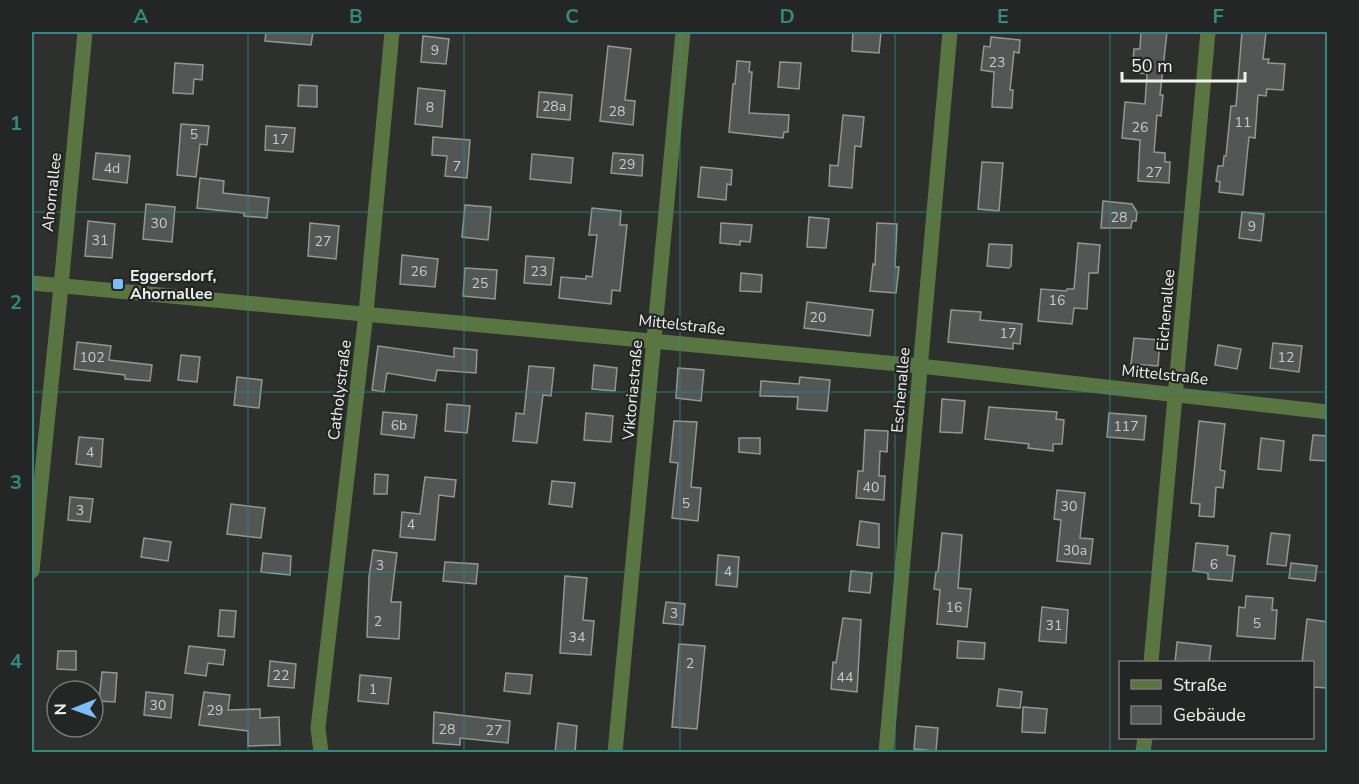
<svg xmlns="http://www.w3.org/2000/svg" width="1359" height="784" viewBox="0 0 1359 784" font-family="'Nunito Sans',sans-serif">
  <style>
    .building { fill: #525755; stroke: #929795; stroke-width: 1.5 }
    .lines { fill: none; stroke-linecap: round; stroke-linejoin: round }
    .minor { stroke: #597542; stroke-width: 15 }
    .grid { fill: none; stroke: #318982; stroke-width: 1.5; stroke-opacity: 0.55 }
    .poi-dot { fill: #7bbef8; stroke: #232624; stroke-width: 2 }
    .labels { text-anchor: middle; stroke-width: 4.5; stroke-linejoin: round; paint-order: stroke }
    .number-label { font-size: 14px; fill: #c8cbc9 }
    .street-label { font-size: 16px; fill: #f0f2f0; stroke: #232624 }
    .poi-label { font-size: 16px; font-weight: bold; fill: #f0f2f0; stroke: #232624; text-anchor: start }
    .neatline { fill: none; stroke: #318982; stroke-width: 2 }
    .grid-label { font-size: 20px; text-anchor: middle; font-weight: bold; fill: #318982 }
  </style>
  <rect width="100%" height="100%" fill="#2d302d"/>
  <g class="building">
    <polygon points="266,32 313,32 311,45 265,41"/>
    <polygon points="853,32 881,32 879,53 852,51"/>
    <polygon points="1141,32 1167,32 1160,95 1163,95 1161,116 1157,115 1154,152 1165,153 1165,162 1170,162 1169,183 1138,181 1140,140 1122,138 1125,102 1145,104 1147,74 1132,72 1134,49 1140,49"/>
    <polygon points="1242,32 1266,32 1263,59 1269,59 1268,63 1285,64 1283,90 1267,89 1266,96 1258,95 1255,138 1249,137 1243,195 1219,192 1220,182 1216,181 1218,166 1223,166 1224,156 1226,156 1231,106 1236,106"/>
    <polygon points="423,36 449,39 446,64 421,62"/>
    <polygon points="991,37 1020,40 1019,53 1014,52 1010,90 1013,90 1012,108 992,107 994,72 981,70 984,46 990,47"/>
    <polygon points="608,46 631,49 625,100 635,101 633,125 600,121"/>
    <polygon points="737,61 750,62 749,72 752,72 749,113 789,115 788,132 784,132 783,138 729,132 733,84 735,84"/>
    <polygon points="780,62 801,63 799,89 778,87"/>
    <polygon points="175,63 203,65 202,80 194,79 193,94 173,93"/>
    <polygon points="299,85 317,86 317,107 298,106"/>
    <polygon points="418,88 445,91 442,127 415,124"/>
    <polygon points="539,92 572,95 570,120 537,117"/>
    <polygon points="843,115 864,117 861,147 855,146 852,188 829,186 830,165 838,166"/>
    <polygon points="181,124 209,126 207,145 200,144 196,177 177,175"/>
    <polygon points="266,126 295,128 293,152 265,150"/>
    <polygon points="433,137 470,140 467,178 445,176 447,156 432,155"/>
    <polygon points="96,153 130,156 127,183 93,179"/>
    <polygon points="613,153 643,155 642,176 611,173"/>
    <polygon points="532,154 573,158 571,183 530,179"/>
    <polygon points="982,162 1003,163 999,211 978,209"/>
    <polygon points="701,167 732,170 731,185 727,184 726,200 698,197"/>
    <polygon points="200,178 224,181 223,193 269,198 267,218 244,216 244,213 197,208"/>
    <polygon points="1103,201 1132,204 1137,212 1136,221 1132,221 1131,228 1101,228"/>
    <polygon points="146,204 175,207 172,242 143,239"/>
    <polygon points="465,205 491,207 488,240 462,237"/>
    <polygon points="592,208 621,211 620,225 627,225 620,291 612,290 611,304 559,298 561,277 586,279 586,276 592,277 597,235 589,235"/>
    <polygon points="1242,212 1264,214 1261,241 1239,238"/>
    <polygon points="809,217 829,219 826,248 807,247"/>
    <polygon points="88,221 115,224 112,258 85,256"/>
    <polygon points="310,223 339,226 336,259 308,256"/>
    <polygon points="721,223 752,225 750,242 740,241 740,245 720,243"/>
    <polygon points="877,223 897,224 895,267 899,267 896,293 870,291 873,264 875,265"/>
    <polygon points="1078,243 1100,245 1098,273 1089,273 1087,309 1074,308 1072,324 1038,321 1041,289 1066,291 1067,289 1074,289"/>
    <polygon points="989,244 1012,245 1011,266 1009,268 987,266"/>
    <polygon points="402,255 438,259 435,287 400,284"/>
    <polygon points="526,256 554,258 551,285 524,283"/>
    <polygon points="465,268 497,270 495,299 463,296"/>
    <polygon points="741,273 762,275 761,292 740,291"/>
    <polygon points="807,302 873,310 870,336 804,328"/>
    <polygon points="951,310 981,312 980,320 1022,324 1020,344 1013,343 1013,349 948,342"/>
    <polygon points="1134,338 1160,340 1158,366 1131,364"/>
    <polygon points="77,342 111,346 109,360 152,365 150,381 125,379 125,375 74,369"/>
    <polygon points="1273,343 1302,346 1299,372 1270,368"/>
    <polygon points="1218,345 1241,349 1237,369 1215,365"/>
    <polygon points="378,346 454,357 454,348 477,350 476,373 437,370 435,381 387,373 384,392 372,390"/>
    <polygon points="181,355 200,357 197,382 178,380"/>
    <polygon points="594,365 617,368 615,391 592,389"/>
    <polygon points="529,366 554,368 551,396 543,395 537,443 513,441 516,413 524,414"/>
    <polygon points="678,368 704,370 701,401 676,398"/>
    <polygon points="237,377 262,380 259,408 234,405"/>
    <polygon points="800,377 830,380 827,411 797,409 798,397 760,396 761,381 799,384"/>
    <polygon points="942,399 965,401 962,433 940,432"/>
    <polygon points="447,404 470,406 467,433 445,431"/>
    <polygon points="989,407 1057,412 1056,419 1064,420 1062,444 1053,444 1053,451 1028,448 1029,444 985,439"/>
    <polygon points="383,412 417,415 414,438 381,434"/>
    <polygon points="586,413 613,416 611,442 584,440"/>
    <polygon points="1109,413 1146,416 1144,440 1107,437"/>
    <polygon points="674,421 697,422 691,487 701,488 698,521 672,518 678,463 670,462"/>
    <polygon points="1199,421 1225,424 1220,470 1225,471 1223,488 1216,487 1214,517 1199,516 1200,504 1191,503"/>
    <polygon points="865,430 888,431 887,452 880,451 879,476 885,476 884,500 856,498 858,471 863,471"/>
    <polygon points="1313,435 1328,436 1328,461 1310,460"/>
    <polygon points="79,437 103,439 101,467 76,464"/>
    <polygon points="739,438 760,438 760,454 739,452"/>
    <polygon points="1261,438 1284,441 1281,471 1258,469"/>
    <polygon points="375,474 388,475 387,494 374,494"/>
    <polygon points="425,477 456,480 454,497 439,495 435,540 400,537 402,512 420,514"/>
    <polygon points="552,481 575,483 572,507 549,504"/>
    <polygon points="1057,490 1085,493 1080,538 1093,539 1090,564 1057,561 1061,520 1054,519"/>
    <polygon points="70,497 93,499 90,522 68,520"/>
    <polygon points="231,504 265,508 261,538 227,534"/>
    <polygon points="860,521 879,524 879,548 857,545"/>
    <polygon points="942,533 962,535 958,588 971,589 967,627 937,624 940,590 934,589 936,572 938,572"/>
    <polygon points="1271,533 1290,535 1286,566 1267,564"/>
    <polygon points="144,538 171,542 168,561 141,557"/>
    <polygon points="1196,543 1228,546 1227,555 1235,556 1232,581 1208,579 1208,573 1193,571"/>
    <polygon points="373,550 397,553 391,602 401,602 399,639 367,637 369,577"/>
    <polygon points="263,553 291,556 290,575 261,572"/>
    <polygon points="718,555 739,557 737,587 716,585"/>
    <polygon points="445,562 478,564 476,584 443,581"/>
    <polygon points="1291,563 1317,566 1315,581 1289,578"/>
    <polygon points="851,571 872,573 870,593 849,591"/>
    <polygon points="565,576 587,578 583,620 594,621 591,655 560,653"/>
    <polygon points="1246,596 1273,598 1272,610 1277,610 1275,639 1237,636 1239,607 1245,608"/>
    <polygon points="666,602 685,604 683,625 663,623"/>
    <polygon points="1042,607 1068,610 1066,643 1039,641"/>
    <polygon points="220,610 236,611 234,637 218,636"/>
    <polygon points="843,618 861,620 857,692 831,689 833,662 836,663"/>
    <polygon points="1307,619 1328,622 1328,688 1312,687 1312,663 1302,663"/>
    <polygon points="958,641 985,643 984,659 957,658"/>
    <polygon points="1177,642 1211,646 1209,663 1175,663"/>
    <polygon points="679,644 705,646 697,729 672,727"/>
    <polygon points="189,646 225,650 223,665 208,663 206,676 185,673"/>
    <polygon points="58,651 76,651 76,670 57,669"/>
    <polygon points="270,661 296,664 294,688 268,686"/>
    <polygon points="102,672 117,673 115,702 99,701"/>
    <polygon points="506,673 532,675 530,694 504,691"/>
    <polygon points="360,675 391,678 388,704 358,701"/>
    <polygon points="999,689 1022,692 1020,708 997,706"/>
    <polygon points="146,692 173,695 171,718 144,715"/>
    <polygon points="204,692 230,695 228,710 260,709 260,718 279,717 280,745 248,746 248,731 199,725"/>
    <polygon points="1023,707 1047,709 1045,733 1022,732"/>
    <polygon points="434,712 510,721 508,743 460,738 460,745 433,743"/>
    <polygon points="558,723 577,726 575,753 555,753"/>
    <polygon points="916,726 938,728 936,751 914,749"/>
  </g>
  <g class="lines">
    <g class="minor">
      <polyline points="32,283 920,366 1328,412"/>
      <polyline points="32,571 59,307 85,32"/>
      <polyline points="1151,662 1208,32"/>
      <polyline points="321,752 318,728 366,313 392,32"/>
      <polyline points="615,752 683,32"/>
      <polyline points="886,752 950,32"/>
      <polyline points="1143,752 1145,738"/>
    </g>
  </g>
  <path class="grid" d="M248 32V752M464 32V752M680 32V752M895 32V752M1110 32V752M32 212H1328M32 392H1328M32 572H1328"/>
  <rect class="poi-dot" x="112" y="278" width="12" height="12" rx="3"/>
  <g class="labels">
    <g class="number-label">
      <text x="435" y="55">9</text>
      <text x="997" y="67">23</text>
      <text x="554" y="111">28a</text>
      <text x="430" y="112">8</text>
      <text x="617" y="116">28</text>
      <text x="1243" y="127">11</text>
      <text x="1140" y="132">26</text>
      <text x="194" y="139">5</text>
      <text x="280" y="144">17</text>
      <text x="627" y="169">29</text>
      <text x="457" y="171">7</text>
      <text x="112" y="173">4d</text>
      <text x="1154" y="177">27</text>
      <text x="1119" y="222">28</text>
      <text x="159" y="228">30</text>
      <text x="1252" y="231">9</text>
      <text x="100" y="245">31</text>
      <text x="323" y="246">27</text>
      <text x="419" y="276">26</text>
      <text x="539" y="276">23</text>
      <text x="480" y="288">25</text>
      <text x="1057" y="305">16</text>
      <text x="818" y="322">20</text>
      <text x="1008" y="338">17</text>
      <text x="92" y="362">102</text>
      <text x="1286" y="362">12</text>
      <text x="399" y="430">6b</text>
      <text x="1126" y="431">117</text>
      <text x="90" y="457">4</text>
      <text x="871" y="492">40</text>
      <text x="686" y="508">5</text>
      <text x="1069" y="511">30</text>
      <text x="80" y="515">3</text>
      <text x="411" y="529">4</text>
      <text x="1075" y="555">30a</text>
      <text x="1214" y="569">6</text>
      <text x="380" y="570">3</text>
      <text x="728" y="576">4</text>
      <text x="954" y="612">16</text>
      <text x="674" y="618">3</text>
      <text x="378" y="626">2</text>
      <text x="1257" y="628">5</text>
      <text x="1054" y="630">31</text>
      <text x="577" y="642">34</text>
      <text x="690" y="668">2</text>
      <text x="281" y="680">22</text>
      <text x="845" y="682">44</text>
      <text x="373" y="694">1</text>
      <text x="158" y="710">30</text>
      <text x="215" y="715">29</text>
      <text x="447" y="734">28</text>
      <text x="494" y="735">27</text>
    </g>
    <g class="street-label">
      <text transform="translate(51 192) rotate(-84)" y="6">Ahornallee</text>
      <text transform="translate(1165 310) rotate(-85)" y="6">Eichenallee</text>
      <text transform="translate(682 324) rotate(6)" y="6">Mittelstraße</text>
      <text transform="translate(1165 374) rotate(6)" y="6">Mittelstraße</text>
      <text transform="translate(339 390) rotate(-83)" y="6">Catholystraße</text>
      <text transform="translate(632 390) rotate(-85)" y="6">Viktoriastraße</text>
      <text transform="translate(900 390) rotate(-85)" y="6">Eschenallee</text>
    </g>
    <g class="poi-label">
      <text x="130" y="281">Eggersdorf,<tspan x="130" dy="18">Ahornallee</tspan></text>
    </g>
  </g>
  <rect width="1359" height="784" fill="none" stroke="#232624" stroke-width="66"/>
  <rect x="1119" y="661" width="195" height="78" fill="#232624" stroke="#757876" stroke-width="1.5"/>
  <rect x="1131" y="680" width="30" height="9" fill="#597542" stroke="#757876" stroke-width="1.5"/>
  <text x="1173" y="691" font-size="18" fill="#f0f2f0">Straße</text>
  <rect x="1131" y="706" width="30" height="18" fill="#525755" stroke="#757876" stroke-width="1.5"/>
  <text x="1173" y="721" font-size="18" fill="#f0f2f0">Gebäude</text>
  <g transform="translate(75 709) rotate(269)"><circle r="28" fill="#232624" stroke="#757876" stroke-width="1.5"/>
  <path d="M0-4.5L10 22L0 15L-10 22Z" fill="#7bbef8"/>
  <text y="-9" font-size="16" font-weight="bold" text-anchor="middle" fill="#f0f2f0">N</text>
  </g>
  <path d="M1122 72v9h123v-9" fill="none" stroke="#f0f2f0" stroke-width="3"/>
  <text x="1131" y="72" font-size="18" fill="#f0f2f0" stroke="#232624" stroke-width="4.5" paint-order="stroke">50 m</text>
  <rect x="33" y="33" width="1293" height="718" class="neatline"/>
  <g class="grid-label">
    <text x="141" y="23">A</text>
    <text x="356" y="23">B</text>
    <text x="572" y="23">C</text>
    <text x="787" y="23">D</text>
    <text x="1003" y="23">E</text>
    <text x="1218" y="23">F</text>
    <text x="16" y="130">1</text>
    <text x="16" y="309">2</text>
    <text x="16" y="489">3</text>
    <text x="16" y="668">4</text>
  </g>
</svg>
